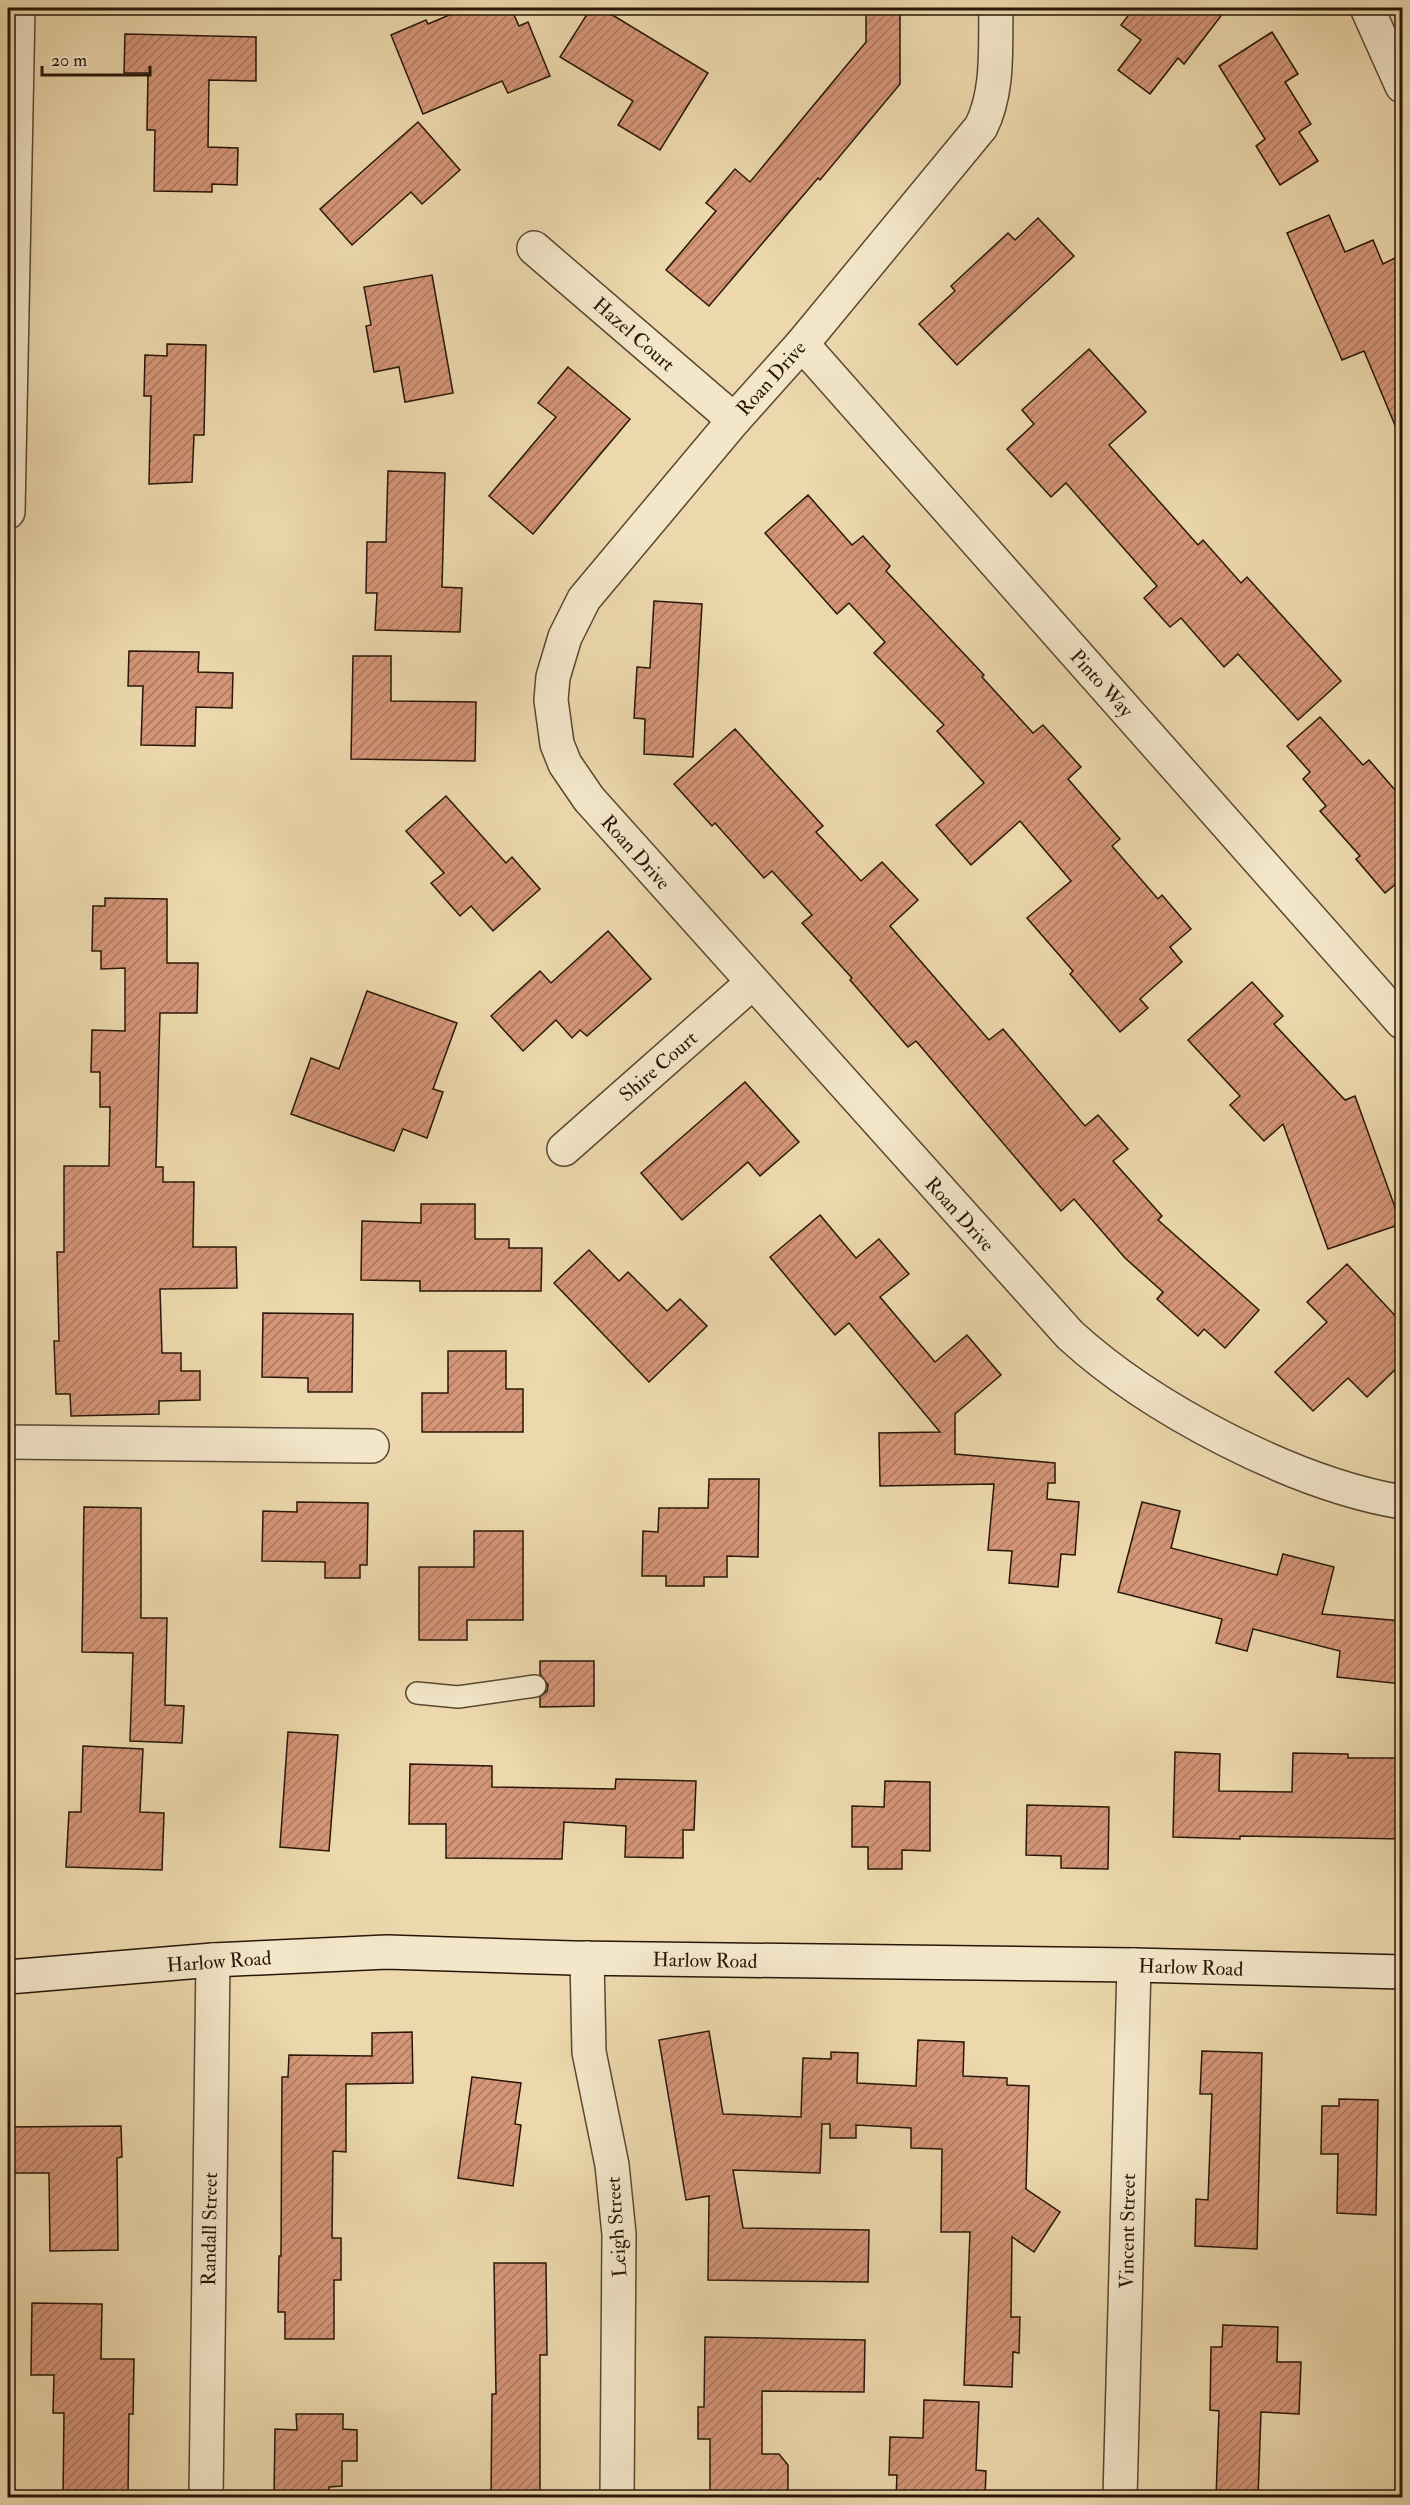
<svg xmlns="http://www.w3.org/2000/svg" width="1410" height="2505" viewBox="0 0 1410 2505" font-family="'IM FELL Double Pica',serif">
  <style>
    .building { fill: url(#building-hatch); stroke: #281709; stroke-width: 1.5 }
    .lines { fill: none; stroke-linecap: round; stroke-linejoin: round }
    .service-casing { stroke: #594732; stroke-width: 24 }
    .minor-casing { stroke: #594732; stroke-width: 36 }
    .secondary-casing { stroke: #281709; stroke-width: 36 }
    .service { stroke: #f3e6c9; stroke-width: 21 }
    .minor { stroke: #f3e6c9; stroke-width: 33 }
    .secondary { stroke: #f3e6c9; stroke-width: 33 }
    .labels { text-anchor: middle; stroke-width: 4.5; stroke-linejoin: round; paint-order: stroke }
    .street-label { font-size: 20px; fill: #281709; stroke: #f3e6c9 }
  </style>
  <defs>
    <pattern id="building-hatch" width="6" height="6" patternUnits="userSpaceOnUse" patternTransform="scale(1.5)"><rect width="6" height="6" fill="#d49578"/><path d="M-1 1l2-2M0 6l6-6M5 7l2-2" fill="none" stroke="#ac7961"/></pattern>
  </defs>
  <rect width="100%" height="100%" fill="#ecd8ac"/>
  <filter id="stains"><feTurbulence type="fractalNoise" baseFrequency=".00333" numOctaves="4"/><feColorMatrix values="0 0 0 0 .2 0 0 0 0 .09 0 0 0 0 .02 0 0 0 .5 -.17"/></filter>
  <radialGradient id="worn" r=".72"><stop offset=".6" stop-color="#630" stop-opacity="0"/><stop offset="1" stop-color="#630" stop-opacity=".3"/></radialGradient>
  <g class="building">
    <polygon points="466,8 511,8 519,26 528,22 550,76 508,93 502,81 423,114 391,35 426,20 428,24"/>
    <polygon points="591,8 601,8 708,73 660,150 618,125 633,101 560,57"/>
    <polygon points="866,8 900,8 900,84 820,180 818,178 709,306 666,270 716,211 706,203 735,169 750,182 866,42"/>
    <polygon points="1134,8 1227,8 1184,64 1178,58 1150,94 1118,70 1141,40 1121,25"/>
    <polygon points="1272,32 1298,74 1285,82 1311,124 1299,132 1318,161 1280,185 1256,146 1265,139 1219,66"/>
    <polygon points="125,34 256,37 256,81 209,80 208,147 238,148 237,185 212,184 212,192 154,191 155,130 147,130 148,73 124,73"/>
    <polygon points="418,122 460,170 422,204 411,192 352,245 320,209"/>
    <polygon points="1329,215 1345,252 1373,240 1383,264 1395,258 1402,276 1402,442 1364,351 1342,360 1287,233"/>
    <polygon points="1038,218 1074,256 957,365 919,324 955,291 951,286 1008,233 1015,240"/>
    <polygon points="432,275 453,393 405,402 399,367 374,372 366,326 371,325 364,287"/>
    <polygon points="167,344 206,345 204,435 194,435 192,482 149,484 151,396 144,396 145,355 167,356"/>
    <polygon points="1089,349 1146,412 1109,445 1198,545 1203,540 1241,583 1247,577 1341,681 1298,720 1238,654 1224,667 1181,618 1170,627 1144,598 1157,586 1066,483 1051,497 1007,449 1034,424 1022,410"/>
    <polygon points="568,367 630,419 533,534 489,496 556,417 538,403"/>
    <polygon points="388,471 445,473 442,587 462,588 460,632 375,630 377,593 366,593 367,542 386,542"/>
    <polygon points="808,495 852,545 863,536 890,566 886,571 984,675 982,677 1033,733 1043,725 1081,767 1068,779 1120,839 1112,846 1158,899 1162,895 1191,929 1170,947 1182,962 1140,999 1148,1008 1120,1032 1070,974 1073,971 1027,918 1071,881 1020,821 971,865 936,825 984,783 937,731 944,725 874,653 885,642 849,603 837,614 765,533"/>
    <polygon points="654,601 702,604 693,757 644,754 645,719 634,718 637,667 650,668"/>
    <polygon points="129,651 199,652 198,672 233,673 232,708 196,707 195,746 141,745 143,686 128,686"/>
    <polygon points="353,656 391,656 391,701 476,702 475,761 351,759"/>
    <polygon points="1320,717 1363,765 1369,760 1402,798 1402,879 1385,893 1356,859 1360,856 1320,811 1326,806 1303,779 1310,772 1287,746"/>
    <polygon points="735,729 823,826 816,832 861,881 882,862 918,900 890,926 989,1040 1003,1029 1085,1126 1098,1115 1128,1149 1113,1161 1162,1216 1158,1220 1259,1310 1225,1348 1204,1329 1198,1336 1157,1299 1163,1292 1125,1258 1074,1199 1061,1211 916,1041 908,1047 850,980 852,978 802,923 812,915 772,871 764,878 715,823 712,826 674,784"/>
    <polygon points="446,796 506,863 512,857 540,889 493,931 471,906 460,916 431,883 444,873 406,831"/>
    <polygon points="105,898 167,899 167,963 198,963 197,1013 160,1013 156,1167 163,1167 163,1182 194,1182 193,1247 236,1247 237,1288 160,1289 162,1353 181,1353 181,1371 200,1371 200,1400 159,1401 159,1414 71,1416 70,1394 56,1394 54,1341 59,1341 57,1252 64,1252 64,1166 109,1166 110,1107 100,1107 100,1072 91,1072 92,1030 125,1031 125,968 101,969 101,951 92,951 93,906 105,906"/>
    <polygon points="608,931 651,979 587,1036 580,1030 572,1038 556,1020 523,1051 491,1016 540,971 551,983"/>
    <polygon points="1252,982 1283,1016 1274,1024 1345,1100 1355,1096 1401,1224 1328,1249 1283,1124 1264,1141 1230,1105 1240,1096 1188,1040"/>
    <polygon points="367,991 457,1023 433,1089 443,1092 427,1138 403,1129 394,1151 291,1114 311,1058 339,1069"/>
    <polygon points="745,1082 799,1142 760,1176 748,1162 682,1220 641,1173"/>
    <polygon points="421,1204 475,1204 475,1239 509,1239 509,1248 542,1248 541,1291 420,1291 420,1281 361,1280 362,1221 421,1223"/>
    <polygon points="820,1215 856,1258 879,1239 909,1274 880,1297 935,1362 967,1335 1001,1375 955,1414 955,1454 1055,1463 1055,1483 1048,1483 1047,1499 1079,1502 1075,1555 1061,1554 1058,1587 1009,1583 1012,1551 988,1550 994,1484 880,1486 879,1433 940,1432 849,1323 835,1335 770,1257"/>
    <polygon points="589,1250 619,1281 628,1272 667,1311 680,1299 707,1326 649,1382 554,1283"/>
    <polygon points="1347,1264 1402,1323 1402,1363 1367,1397 1348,1378 1313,1411 1275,1372 1327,1322 1307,1302"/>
    <polygon points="263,1313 353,1314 352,1392 308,1392 308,1378 262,1377"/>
    <polygon points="448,1351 506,1351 506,1389 523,1389 523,1432 422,1432 422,1393 448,1393"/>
    <polygon points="709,1479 759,1479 758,1557 727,1556 727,1577 704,1577 704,1586 666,1586 666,1576 642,1576 643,1531 658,1532 659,1508 708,1508"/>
    <polygon points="297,1502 368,1503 367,1565 360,1565 360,1578 325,1578 325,1562 262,1561 263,1511 297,1512"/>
    <polygon points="1142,1502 1180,1511 1171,1548 1277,1575 1283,1554 1334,1567 1322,1614 1402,1621 1402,1684 1337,1677 1340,1651 1253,1629 1247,1651 1216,1643 1222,1619 1118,1592"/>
    <polygon points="84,1507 141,1508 141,1618 167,1618 165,1705 184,1706 182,1743 130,1741 133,1653 82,1652"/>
    <polygon points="474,1531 523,1531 523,1620 467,1620 467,1640 419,1640 419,1567 474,1567"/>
    <polygon points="540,1661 594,1661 594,1706 540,1707 540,1697 547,1691 548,1685 540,1674"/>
    <polygon points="288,1732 338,1735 329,1851 280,1847"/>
    <polygon points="83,1746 143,1749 140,1812 164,1813 162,1870 66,1867 69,1812 81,1812"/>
    <polygon points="1175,1752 1220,1754 1219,1791 1292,1792 1293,1753 1348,1754 1348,1758 1402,1758 1402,1839 1240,1836 1240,1839 1173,1837"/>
    <polygon points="410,1764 492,1766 492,1787 615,1789 616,1779 696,1781 694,1830 683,1830 683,1858 625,1857 626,1826 564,1822 562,1859 446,1858 446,1824 409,1824"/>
    <polygon points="885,1781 930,1782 930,1851 902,1850 902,1869 868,1869 868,1847 852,1847 852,1806 884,1807"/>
    <polygon points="1027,1805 1109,1807 1108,1869 1061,1868 1061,1856 1026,1855"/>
    <polygon points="709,2031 723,2114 801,2117 803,2058 831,2059 831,2052 858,2053 857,2083 916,2086 918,2040 964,2042 963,2076 1007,2078 1007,2085 1029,2086 1026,2189 1060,2212 1034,2252 1012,2237 1011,2317 1020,2317 1019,2353 1013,2352 1012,2387 964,2385 970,2232 941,2232 942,2149 911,2148 911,2128 856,2125 856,2138 830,2138 830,2124 822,2124 820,2173 733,2170 743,2228 869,2230 868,2282 708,2280 709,2196 686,2200 659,2040"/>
    <polygon points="412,2032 413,2083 346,2084 346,2152 333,2151 332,2238 341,2238 341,2280 334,2280 334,2339 285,2339 285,2312 278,2312 279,2256 281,2256 282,2077 288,2077 289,2055 372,2056 372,2033"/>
    <polygon points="1202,2051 1262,2053 1257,2249 1195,2246 1196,2199 1208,2200 1212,2094 1200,2094"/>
    <polygon points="472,2077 521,2083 515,2124 521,2125 513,2186 458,2178"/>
    <polygon points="1339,2099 1378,2100 1376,2215 1337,2213 1338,2154 1321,2154 1322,2106 1339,2106"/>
    <polygon points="121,2126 122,2157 117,2158 118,2250 50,2251 49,2173 8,2173 8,2127"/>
    <polygon points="494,2263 546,2263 547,2355 540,2355 540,2491 531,2491 531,2498 491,2498 492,2394 496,2394"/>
    <polygon points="32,2303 102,2304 101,2359 134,2359 133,2414 129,2414 128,2498 63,2498 64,2413 53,2413 54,2375 31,2375"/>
    <polygon points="1223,2325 1278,2327 1277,2362 1301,2362 1299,2414 1261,2412 1258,2498 1216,2498 1219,2411 1210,2410 1211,2347 1222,2347"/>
    <polygon points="705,2337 865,2340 864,2392 762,2391 762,2454 779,2454 788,2465 788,2495 774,2494 774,2498 710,2498 710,2439 698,2439 698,2407 704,2407"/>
    <polygon points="924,2400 979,2402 976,2470 986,2471 985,2498 896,2498 897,2475 889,2475 890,2437 923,2438"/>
    <polygon points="296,2414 343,2414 343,2429 357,2430 357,2461 342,2461 342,2486 329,2487 329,2498 274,2498 275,2429 297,2430"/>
  </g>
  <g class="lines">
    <defs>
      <polyline id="service" points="417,1693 458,1697 535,1686"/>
      <g id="minor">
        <path d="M996 8C995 48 999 91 981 127L802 344 734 420 584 599 565 637 553 677 551 700 557 744 565 764 589 799 1070 1335C1151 1409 1294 1484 1402 1502"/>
        <polyline points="1367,8 1402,86"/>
        <polyline points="534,248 734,420"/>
        <polyline points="802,344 1402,1022"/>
        <polyline points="8,512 18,8"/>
        <polyline points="564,1149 752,983"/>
        <polyline points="8,1442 372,1446"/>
        <polyline points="587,1958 589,2052 612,2165 619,2234 617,2498"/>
        <polyline points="206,2498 213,1960"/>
        <polyline points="1120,2498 1134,1965"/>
      </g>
      <polyline id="secondary" points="8,1977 213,1960 387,1952 573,1958 1134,1965 1402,1972"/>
    </defs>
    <use href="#service" class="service-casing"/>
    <use href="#minor" class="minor-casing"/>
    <use href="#secondary" class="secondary-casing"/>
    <use href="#service" class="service"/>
    <use href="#minor" class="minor"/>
    <use href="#secondary" class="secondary"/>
  </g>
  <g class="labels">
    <g class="street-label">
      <text transform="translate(634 334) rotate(41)" y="7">Hazel Court</text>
      <text transform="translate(771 378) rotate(-48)" y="7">Roan Drive</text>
      <text transform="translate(1102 683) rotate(48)" y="7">Pinto Way</text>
      <text transform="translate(636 852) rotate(48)" y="7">Roan Drive</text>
      <text transform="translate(658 1066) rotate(-41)" y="7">Shire Court</text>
      <text transform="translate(960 1214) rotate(48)" y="7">Roan Drive</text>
      <text transform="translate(705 1960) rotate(1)" y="7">Harlow Road</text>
      <text transform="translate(219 1961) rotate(-4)" y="7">Harlow Road</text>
      <text transform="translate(1191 1967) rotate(2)" y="7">Harlow Road</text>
      <text transform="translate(616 2227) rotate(-94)" y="7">Leigh Street</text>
      <text transform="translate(209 2229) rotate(-89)" y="7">Randall Street</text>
      <text transform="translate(1127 2231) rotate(-89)" y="7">Vincent Street</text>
    </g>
  </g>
  <rect width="1410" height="2505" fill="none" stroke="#ecd8ac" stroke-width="30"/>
  <rect x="9" y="9" width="1392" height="2487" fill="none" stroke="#281709" stroke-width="3"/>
  <rect x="15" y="15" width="1380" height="2475" fill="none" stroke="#281709" stroke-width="1.5"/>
  <path d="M42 66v9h108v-9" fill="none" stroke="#281709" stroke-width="3"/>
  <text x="51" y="66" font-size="18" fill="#281709" stroke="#f3e6c9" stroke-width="4.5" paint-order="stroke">20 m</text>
  <rect width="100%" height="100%" filter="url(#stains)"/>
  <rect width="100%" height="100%" fill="url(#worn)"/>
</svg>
